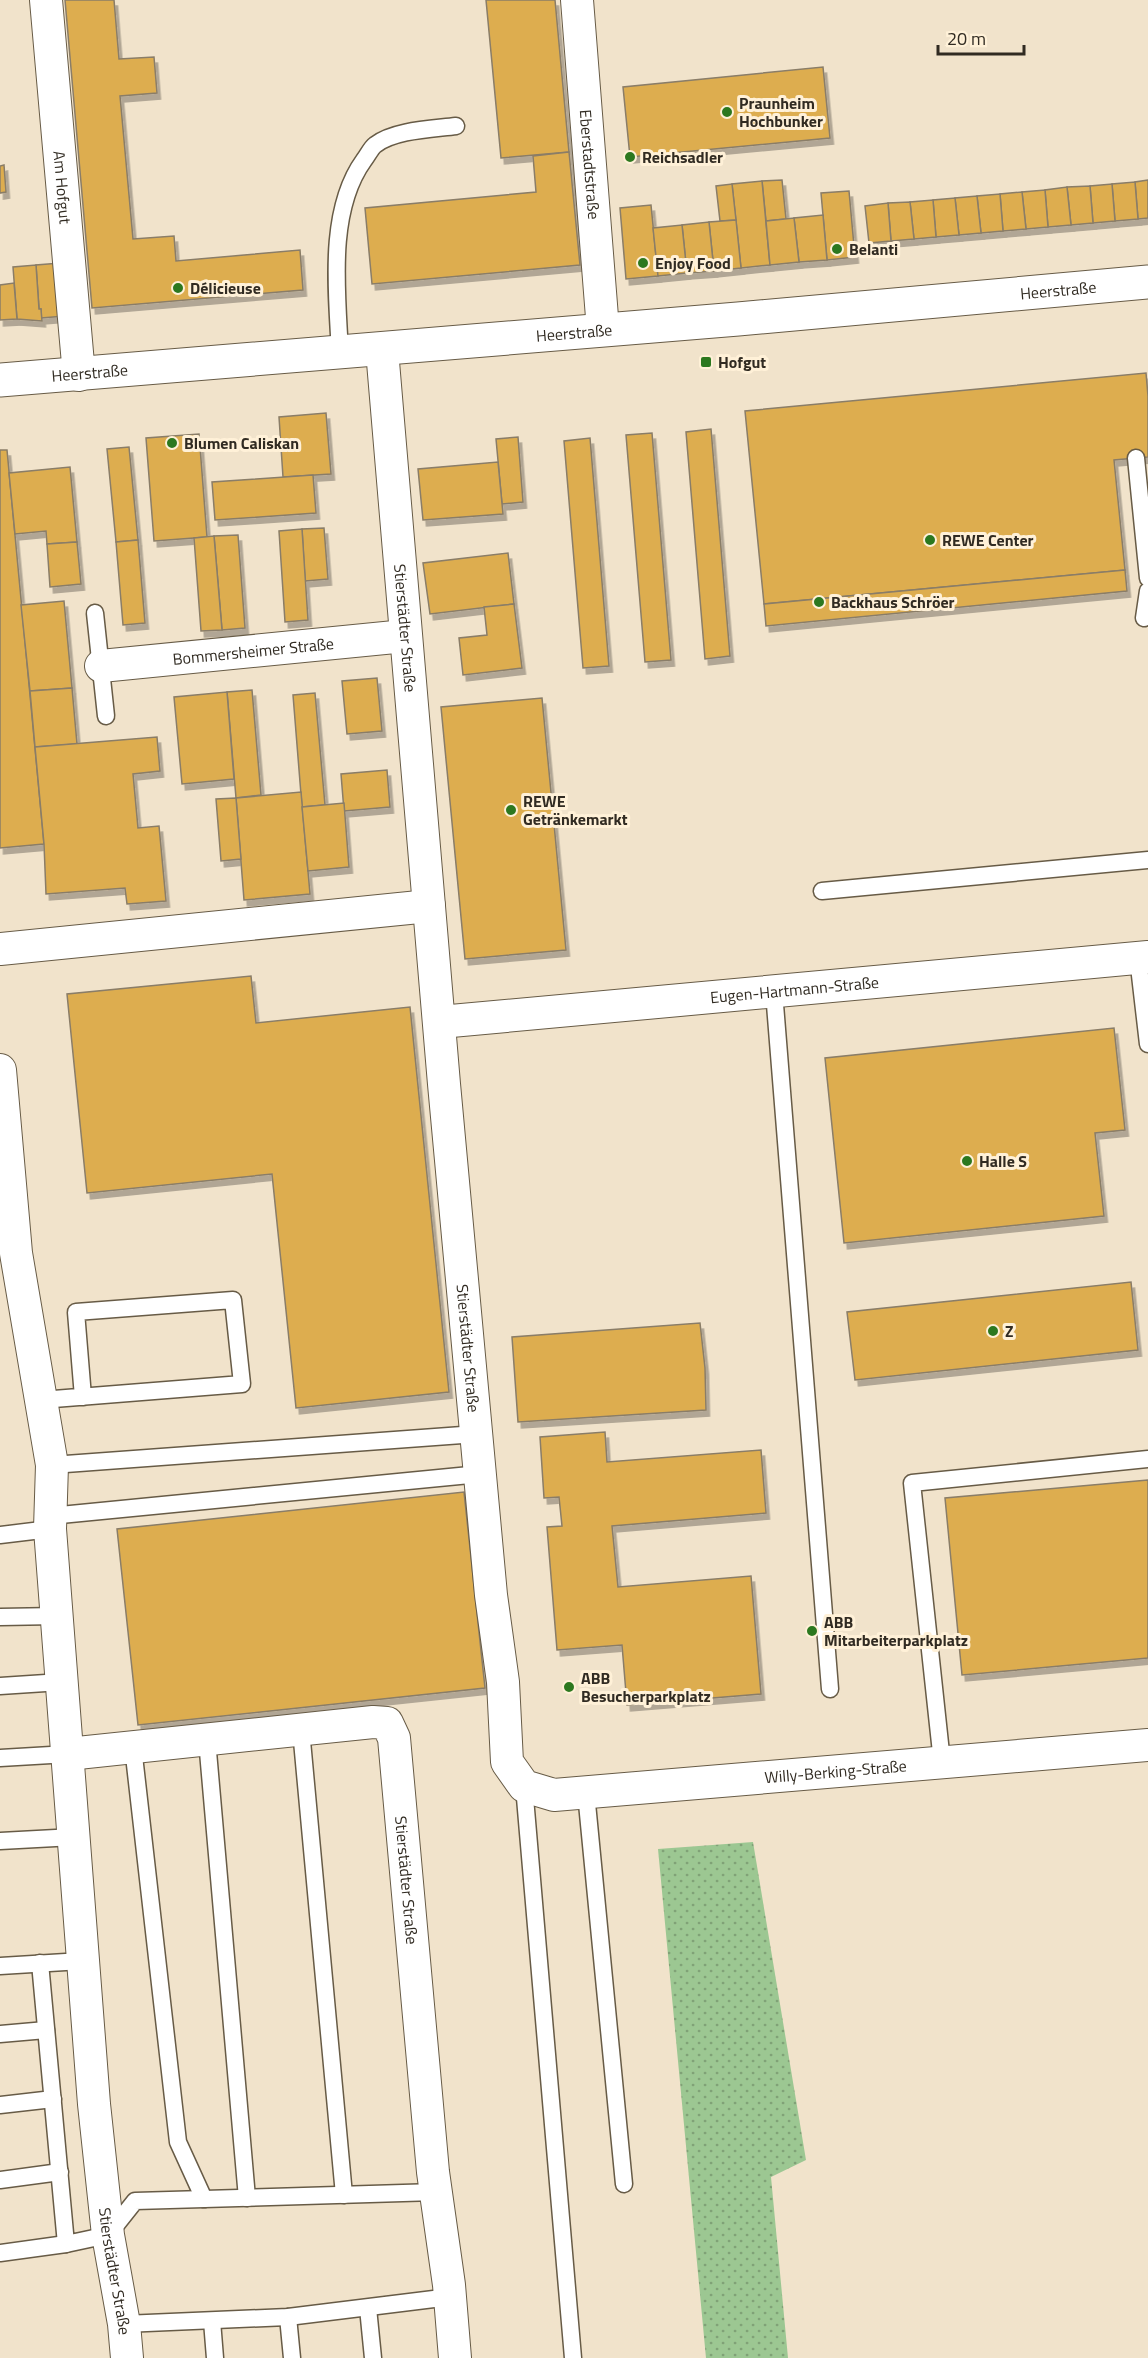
<svg xmlns="http://www.w3.org/2000/svg" width="1148" height="2358" viewBox="0 0 1148 2358" font-family="'Titillium Web',sans-serif">
  <style>
    .grass { fill: url(#grass-dots) }
    .building { fill: #ddad50; stroke: #8a7d67; stroke-width: 1.5; filter: url(#shadow) }
    .lines { fill: none; stroke-linecap: round; stroke-linejoin: round }
    .service-casing { stroke: #675b46; stroke-width: 19 }
    .minor-casing { stroke: #675b46; stroke-width: 34 }
    .secondary-casing { stroke: #675b46; stroke-width: 35 }
    .service { stroke: #fff; stroke-width: 16 }
    .minor { stroke: #fff; stroke-width: 32 }
    .secondary { stroke: #fff; stroke-width: 33 }
    .poi-dot { fill: #2c781f; stroke: #fff1d8; stroke-width: 2 }
    .labels { text-anchor: middle; stroke-width: 6; stroke-linejoin: round; paint-order: stroke }
    .poi-label { font-size: 16px; font-weight: bold; fill: #312b22; stroke: #fff1d8; text-anchor: start }
    .street-label { font-size: 16px; fill: #312b22; stroke: #fff1d8 }
  </style>
  <defs>
    <pattern id="grass-dots" width="8" height="8" patternUnits="userSpaceOnUse" patternTransform="scale(1.5)"><rect width="8" height="8" fill="#9cc792"/><path d="M2 2h.1M6 6h.1" fill="none" stroke="#80a277" stroke-width="1.8" stroke-linecap="round"/></pattern>
    <filter id="shadow"><feDropShadow dx="3.5" dy="6" stdDeviation="0" flood-color="#0004"/></filter>
  </defs>
  <rect width="100%" height="100%" fill="#f1e3cb"/>
  <polygon class="grass" points="753,1842 806,2160 771,2177 788,2358 706,2358 658,1849"/>
  <g class="building">
    <polygon points="65,0 114,0 119,59 154,57 157,93 120,96 133,239 174,236 176,261 300,250 303,290 92,308"/>
    <polygon points="486,0 555,0 569,152 501,158"/>
    <polygon points="823,67 830,138 630,157 623,87"/>
    <polygon points="569,152 580,265 372,284 365,208 536,192 533,156"/>
    <polygon points="4,165 6,192 0,193 0,166"/>
    <polygon points="782,180 786,219 766,221 762,181"/>
    <polygon points="1148,180 1148,218 1138,219 1135,182"/>
    <polygon points="762,181 770,265 741,268 732,184"/>
    <polygon points="1135,182 1138,219 1115,221 1112,184"/>
    <polygon points="732,184 736,220 720,221 716,186"/>
    <polygon points="1112,184 1115,221 1093,223 1090,186"/>
    <polygon points="1090,186 1093,223 1071,225 1067,187"/>
    <polygon points="1067,187 1071,225 1048,227 1045,190"/>
    <polygon points="1045,190 1048,227 1026,229 1022,192"/>
    <polygon points="849,191 855,257 827,260 821,193"/>
    <polygon points="1022,192 1026,229 1003,231 1000,194"/>
    <polygon points="1000,194 1003,231 981,233 977,196"/>
    <polygon points="977,196 981,233 959,235 955,198"/>
    <polygon points="955,198 959,235 936,237 933,200"/>
    <polygon points="933,200 936,237 914,239 910,202"/>
    <polygon points="910,202 914,239 891,241 888,203"/>
    <polygon points="888,203 891,241 869,243 865,206"/>
    <polygon points="651,205 658,276 626,279 620,208"/>
    <polygon points="823,215 827,260 799,262 794,218"/>
    <polygon points="794,218 799,262 770,265 766,221"/>
    <polygon points="736,220 741,268 714,271 709,222"/>
    <polygon points="709,222 714,271 687,273 682,225"/>
    <polygon points="682,225 687,273 658,276 653,228"/>
    <polygon points="60,263 65,316 41,318 41,309 39,309 36,265"/>
    <polygon points="36,265 39,309 41,309 42,321 17,319 13,267"/>
    <polygon points="14,283 17,319 0,320 0,285"/>
    <polygon points="1146,373 1148,396 1148,457 1114,460 1125,570 764,604 745,411"/>
    <polygon points="326,413 331,474 283,477 279,417"/>
    <polygon points="711,429 730,656 705,659 686,432"/>
    <polygon points="652,433 671,660 645,662 626,435"/>
    <polygon points="199,434 207,537 154,541 146,438"/>
    <polygon points="518,437 523,502 502,504 496,439"/>
    <polygon points="590,438 609,666 583,668 564,441"/>
    <polygon points="129,447 138,540 116,542 107,449"/>
    <polygon points="0,450 7,450 44,844 0,848"/>
    <polygon points="498,462 503,514 423,520 418,469"/>
    <polygon points="70,467 77,542 47,544 46,531 15,534 9,473"/>
    <polygon points="313,475 316,513 215,520 212,482"/>
    <polygon points="324,528 328,579 305,581 302,529"/>
    <polygon points="302,529 308,620 285,622 279,531"/>
    <polygon points="238,535 245,628 222,630 214,536"/>
    <polygon points="214,536 222,630 201,631 194,538"/>
    <polygon points="138,540 145,623 123,625 116,542"/>
    <polygon points="77,542 81,584 50,587 47,544"/>
    <polygon points="508,553 514,604 430,614 423,563"/>
    <polygon points="1125,570 1127,591 766,626 764,604"/>
    <polygon points="64,601 72,688 30,691 21,605"/>
    <polygon points="514,604 522,668 463,675 459,638 487,635 484,607"/>
    <polygon points="377,678 382,731 347,734 342,681"/>
    <polygon points="72,688 77,744 35,747 30,691"/>
    <polygon points="252,690 261,795 236,798 227,692"/>
    <polygon points="227,692 234,779 182,784 174,697"/>
    <polygon points="315,693 325,805 302,807 293,695"/>
    <polygon points="542,698 566,950 465,959 441,707"/>
    <polygon points="157,737 160,771 133,774 138,828 159,826 166,901 127,904 125,888 46,894 44,844 35,747"/>
    <polygon points="387,770 390,807 344,811 341,774"/>
    <polygon points="301,792 310,894 244,900 236,798"/>
    <polygon points="236,798 241,859 221,861 216,799"/>
    <polygon points="344,803 349,867 308,871 302,807"/>
    <polygon points="251,976 256,1023 410,1007 449,1392 296,1408 272,1174 87,1193 67,994"/>
    <polygon points="1114,1028 1125,1130 1095,1133 1104,1216 844,1243 825,1058"/>
    <polygon points="1131,1282 1138,1350 855,1380 847,1312"/>
    <polygon points="700,1323 705,1368 706,1410 518,1422 512,1337"/>
    <polygon points="605,1432 607,1462 761,1450 766,1513 612,1526 618,1587 751,1576 761,1694 627,1705 622,1645 557,1650 547,1527 562,1526 559,1497 544,1498 540,1437"/>
    <polygon points="1148,1480 1148,1658 962,1675 945,1498"/>
    <polygon points="464,1492 485,1688 138,1725 117,1529"/>
  </g>
  <g class="lines">
    <defs>
      <g id="service">
        <path d="M340 353C337 292 327 211 364 160 368 155 371 148 375 145 394 130 433 129 456 126"/>
        <polyline points="1136,458 1148,578"/>
        <polyline points="95,613 106,716"/>
        <polyline points="1144,618 1148,591"/>
        <polyline points="822,891 1148,860"/>
        <polyline points="1138,958 1148,1044"/>
        <polyline points="774,992 830,1689"/>
        <polyline points="41,1400 242,1384 233,1300 76,1312 83,1397"/>
        <polyline points="52,1465 476,1434"/>
        <polyline points="50,1516 480,1474"/>
        <polyline points="0,1535 50,1529"/>
        <polyline points="0,1617 57,1616"/>
        <polyline points="0,1686 61,1682"/>
        <polyline points="301,1730 344,2195"/>
        <polyline points="207,1740 247,2198"/>
        <polyline points="133,1747 178,2142 204,2199"/>
        <polyline points="0,1758 68,1754"/>
        <polyline points="942,1762 912,1483 1148,1459"/>
        <polyline points="524,1786 573,2358"/>
        <polyline points="586,1793 624,2184"/>
        <polyline points="0,1841 74,1837"/>
        <polyline points="40,1963 66,2244 108,2235 135,2201 436,2192"/>
        <polyline points="0,1966 82,1961"/>
        <polyline points="0,2034 46,2030"/>
        <polyline points="0,2105 53,2099"/>
        <polyline points="0,2180 60,2172"/>
        <polyline points="0,2253 66,2244"/>
        <polyline points="368,2308 373,2358"/>
        <polyline points="288,2317 292,2358"/>
        <polyline points="212,2321 215,2358"/>
        <polyline points="124,2324 288,2317 450,2297"/>
      </g>
      <g id="minor">
        <path id="s1" d="M46 0 79 375"/>
        <path id="s2" d="M577 0 603 330"/>
        <path id="s3" d="M382 350 444 1084 491 1595 503 1682 507 1762 524 1786 554 1795 1148 1745"/>
        <path id="s4" d="M101 666 405 636"/>
        <polyline points="0,949 429,906"/>
        <path id="s5" d="M440 1022 1148 957"/>
        <path id="s6" d="M0 1070 16 1253 52 1465 50 1529 94 2104 108 2235 124 2324 127 2358"/>
        <path id="s7" d="M68 1754 373 1722 387 1723 394 1738 433 2172 449 2285 455 2358"/>
      </g>
      <g id="secondary">
        <path id="s8" d="M0 380 738 319 1148 282"/>
      </g>
    </defs>
    <use href="#service" class="service-casing"/>
    <use href="#minor" class="minor-casing"/>
    <use href="#secondary" class="secondary-casing"/>
    <use href="#service" class="service"/>
    <use href="#minor" class="minor"/>
    <use href="#secondary" class="secondary"/>
  </g>
  <g class="poi-dot">
    <circle cx="727" cy="112" r="6"/>
    <circle cx="630" cy="157" r="6"/>
    <circle cx="837" cy="249" r="6"/>
    <circle cx="643" cy="263" r="6"/>
    <circle cx="178" cy="288" r="6"/>
    <rect x="700" y="356" width="12" height="12" rx="3"/>
    <circle cx="172" cy="443" r="6"/>
    <circle cx="930" cy="540" r="6"/>
    <circle cx="819" cy="602" r="6"/>
    <circle cx="511" cy="810" r="6"/>
    <circle cx="967" cy="1161" r="6"/>
    <circle cx="993" cy="1331" r="6"/>
    <circle cx="812" cy="1631" r="6"/>
    <circle cx="569" cy="1687" r="6"/>
  </g>
  <g class="labels">
    <g class="poi-label">
      <text x="739" y="109">Praunheim<tspan x="739" dy="18">Hochbunker</tspan></text>
      <text x="642" y="163">Reichsadler</text>
      <text x="849" y="255">Belanti</text>
      <text x="655" y="269">Enjoy Food</text>
      <text x="190" y="294">Délicieuse</text>
      <text x="718" y="368">Hofgut</text>
      <text x="184" y="449">Blumen Caliskan</text>
      <text x="942" y="546">REWE Center</text>
      <text x="831" y="608">Backhaus Schröer</text>
      <text x="523" y="807">REWE<tspan x="523" dy="18">Getränkemarkt</tspan></text>
      <text x="979" y="1167">Halle S</text>
      <text x="1005" y="1337">Z</text>
      <text x="824" y="1628">ABB<tspan x="824" dy="18">Mitarbeiterparkplatz</tspan></text>
      <text x="581" y="1684">ABB<tspan x="581" dy="18">Besucherparkplatz</tspan></text>
    </g>
    <g class="street-label">
      <text dy="6" stroke="none"><textPath href="#s2" startOffset="165">Eberstadtstraße</textPath></text>
      <text dy="6" stroke="none"><textPath href="#s1" startOffset="188">Am Hofgut</textPath></text>
      <text dy="6" stroke="none"><textPath href="#s8" startOffset="1062">Heerstraße</textPath></text>
      <text dy="6" stroke="none"><textPath href="#s8" startOffset="576">Heerstraße</textPath></text>
      <text dy="6" stroke="none"><textPath href="#s8" startOffset="90">Heerstraße</textPath></text>
      <text dy="6" stroke="none"><textPath href="#s3" startOffset="279">Stierstädter Straße</textPath></text>
      <text dy="6" stroke="none"><textPath href="#s4" startOffset="153">Bommersheimer Straße</textPath></text>
      <text dy="6" stroke="none"><textPath href="#s5" startOffset="356">Eugen-Hartmann-Straße</textPath></text>
      <text dy="6" stroke="none"><textPath href="#s3" startOffset="1002">Stierstädter Straße</textPath></text>
      <text dy="6" stroke="none"><textPath href="#s3" startOffset="1761">Willy-Berking-Straße</textPath></text>
      <text dy="6" stroke="none"><textPath href="#s7" startOffset="480">Stierstädter Straße</textPath></text>
      <text dy="6" stroke="none"><textPath href="#s6" startOffset="1208">Stierstädter Straße</textPath></text>
    </g>
  </g>
  <path d="M938 45v9h86v-9" fill="none" stroke="#312b22" stroke-width="3"/>
  <text x="947" y="45" font-size="18" fill="#312b22" stroke="#fff1d8" stroke-width="4.5" paint-order="stroke">20 m</text>
</svg>
